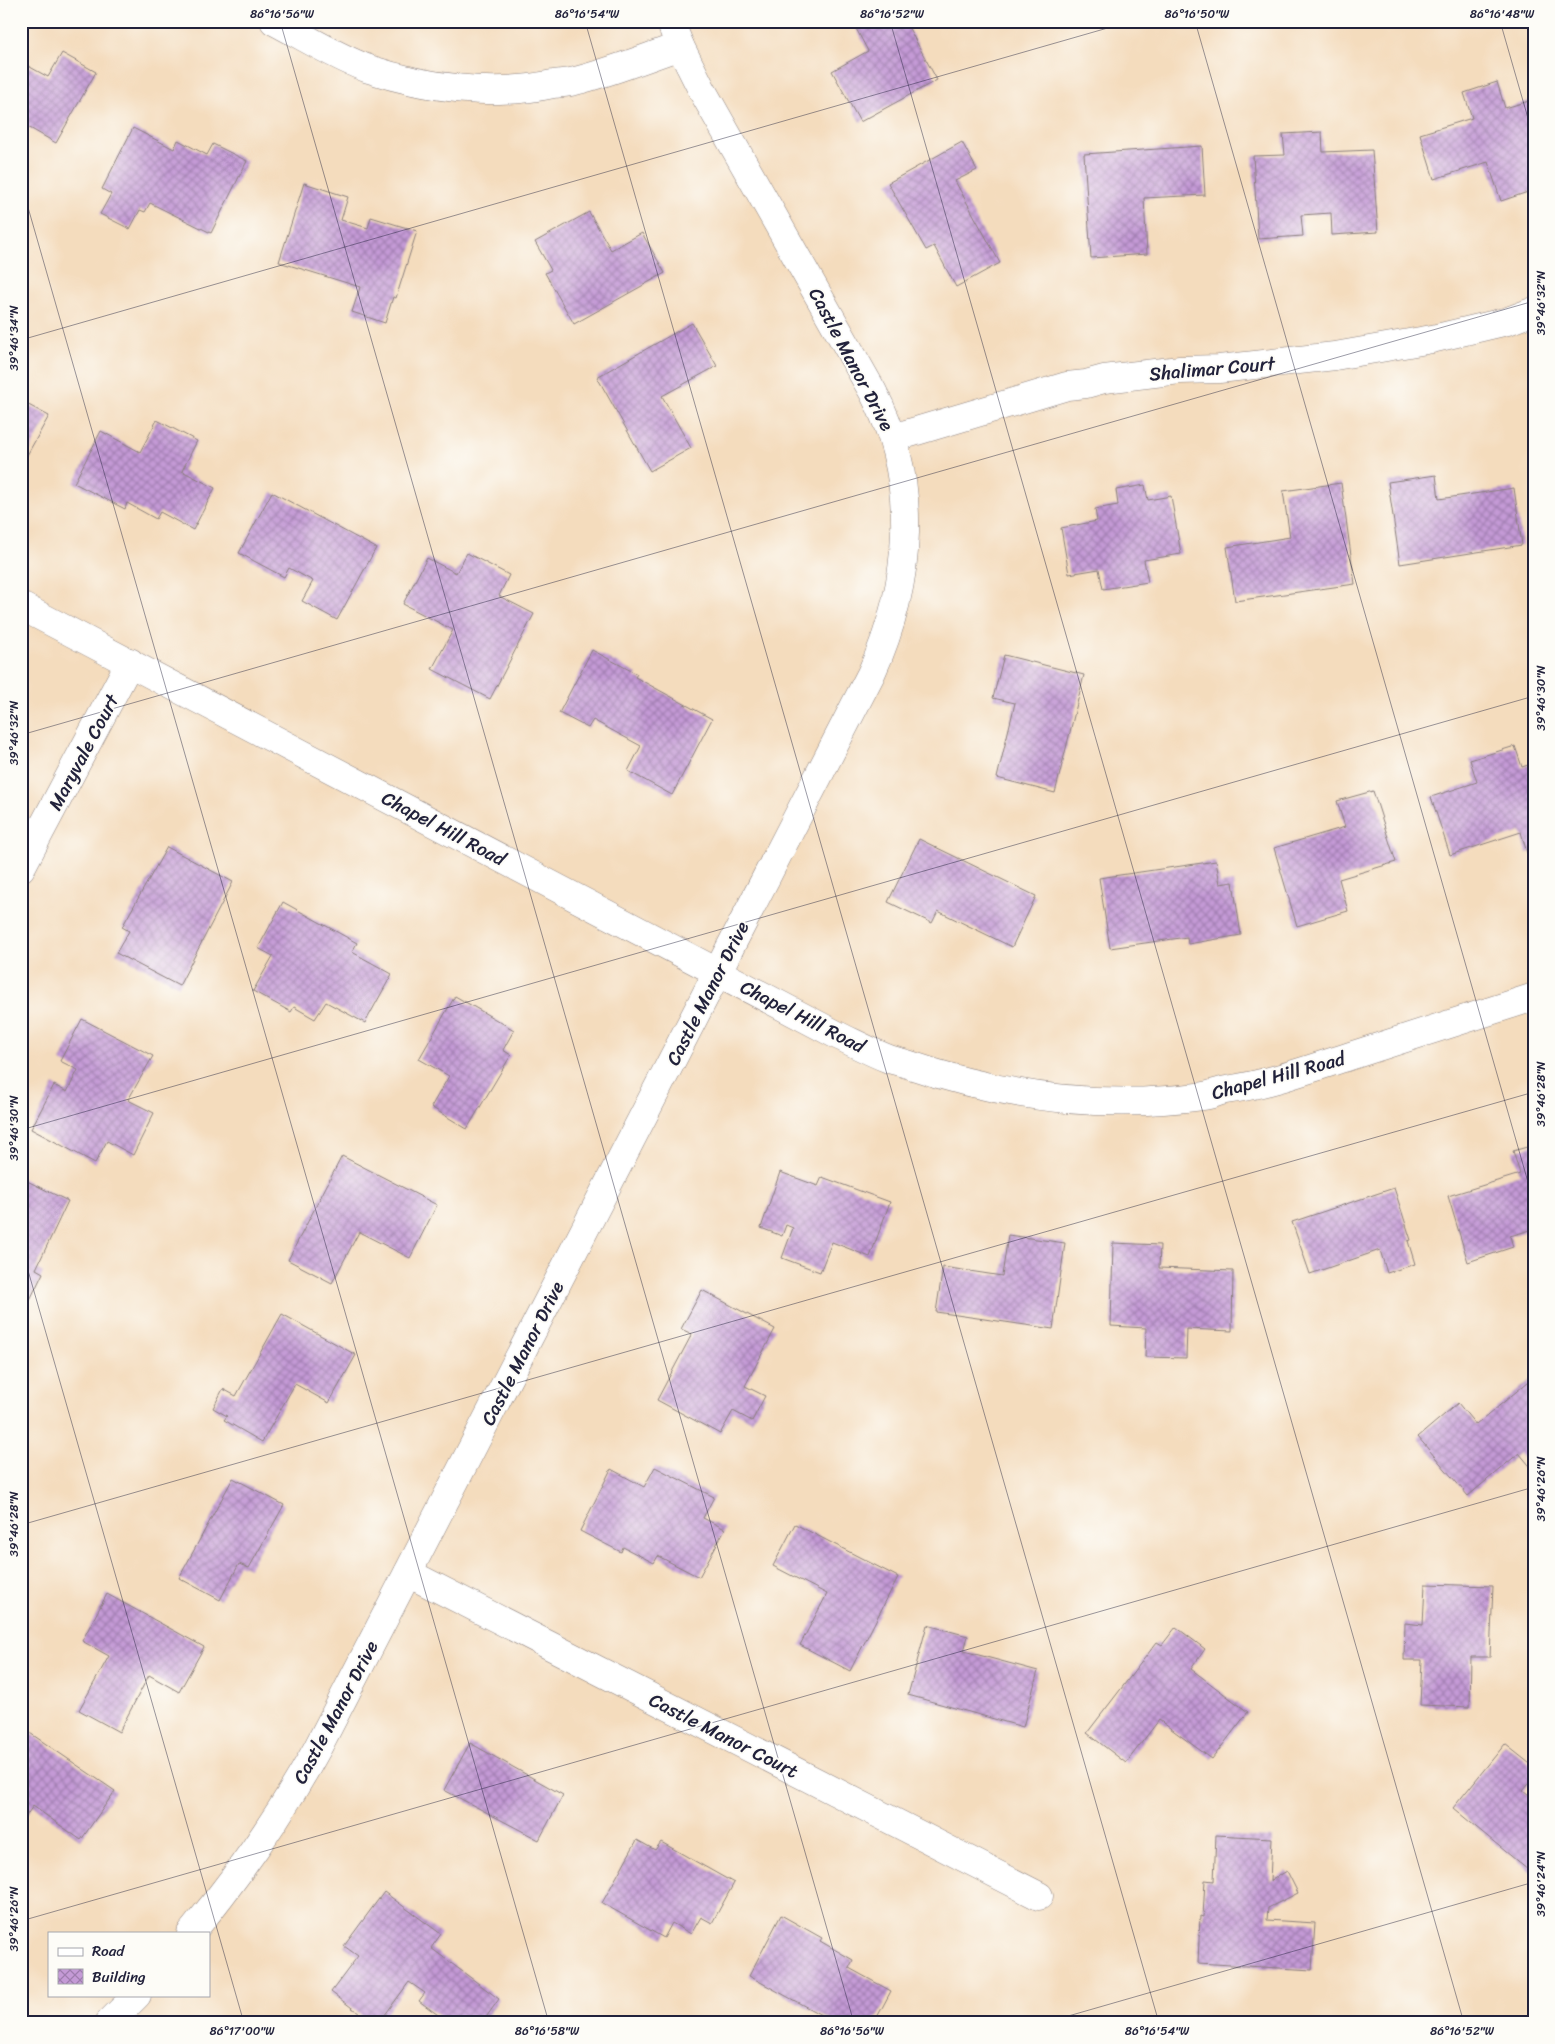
<svg xmlns="http://www.w3.org/2000/svg" width="1555" height="2044" viewBox="0 0 1555 2044" font-family="Sriracha,sans-serif">
  <style>
    .building { fill: url(#building-cross-hatch) }
    .lines { fill: none; stroke-linecap: round; stroke-linejoin: round }
    .minor-casing { stroke: #8b7f7c; stroke-width: 29 }
    .minor { stroke: #fff; stroke-width: 28 }
    .ticks { fill: none; stroke: #22223b; stroke-width: 1; stroke-opacity: 0.45 }
    .labels { text-anchor: middle; stroke-width: 4; stroke-linejoin: round; paint-order: stroke }
    .street-label { font-size: 19px; fill: #22223b; stroke: #fdfcf7 }
    .neatline { fill: none; stroke: #22223b; stroke-width: 2 }
    .ticks-label { font-size: 12px; text-anchor: middle; fill: #22223b }
  </style>
  <defs>
    <pattern id="building-cross-hatch" width="8" height="8" patternUnits="userSpaceOnUse" patternTransform="scale(1.25)"><rect width="8" height="8" fill="#c49ad6"/><path d="M0 0l8 8M0 8l8-8" fill="none" stroke="#9f7daf"/></pattern>
  </defs>
  <rect width="100%" height="100%" fill="#fdfcf7"/>
  <filter id="ink" filterUnits="userSpaceOnUse"><feTurbulence type="fractalNoise" baseFrequency=".02" numOctaves="2"/><feDisplacementMap in="SourceGraphic" scale="10" xChannelSelector="R" yChannelSelector="G"/><feConvolveMatrix kernelMatrix="1 2 1 2 8 2 1 2 1" color-interpolation-filters="sRGB"/></filter>
  <filter id="wash" filterUnits="userSpaceOnUse"><feTurbulence type="fractalNoise" baseFrequency=".0096" numOctaves="4" result="noise"/><feDisplacementMap in="SourceGraphic" scale="20" xChannelSelector="R" yChannelSelector="G"/><feGaussianBlur stdDeviation="1.12" result="paint"/><feColorMatrix in="noise" values="0 0 0 0 0 0 0 0 0 0 0 0 0 0 0 0 0 1.4 0 .05"/><feComposite in="paint" operator="in"/></filter>
  <g filter="url(#wash)">
    <rect width="100%" height="100%" fill="#f4dcbd"/>
    <g id="blocks">
      <g class="building">
        <polygon points="852,21 905,21 937,80 860,122 832,71 868,51"/>
        <polygon points="62,53 96,72 56,143 21,123 21,62 48,77"/>
        <polygon points="1497,82 1505,108 1529,101 1534,116 1534,190 1501,201 1488,162 1434,179 1420,134 1472,118 1464,93"/>
        <polygon points="133,128 174,149 178,140 207,155 213,144 247,161 211,233 150,203 145,212 140,210 130,229 100,214 111,194 102,189"/>
        <polygon points="1322,132 1323,152 1372,150 1378,232 1332,235 1331,213 1301,215 1303,236 1258,239 1253,156 1285,155 1283,134"/>
        <polygon points="962,142 977,170 955,181 1000,263 956,287 934,246 926,250 888,183"/>
        <polygon points="1202,146 1205,195 1144,198 1147,254 1091,258 1084,154"/>
        <polygon points="304,183 348,197 341,220 368,228 371,217 417,231 396,298 393,297 385,323 352,312 360,287 279,262"/>
        <polygon points="589,212 611,250 642,233 665,273 574,324 545,273 551,270 535,242"/>
        <polygon points="692,323 717,366 662,396 691,448 650,471 597,377"/>
        <polygon points="21,375 26,377 21,386"/>
        <polygon points="21,401 49,416 26,457 21,454"/>
        <polygon points="157,420 197,441 182,471 215,488 193,530 160,512 156,519 127,503 125,509 74,483 101,431 140,452"/>
        <polygon points="1436,475 1439,499 1514,488 1522,545 1400,564 1388,482"/>
        <polygon points="1341,483 1355,584 1235,601 1227,547 1290,537 1283,491"/>
        <polygon points="1145,485 1148,500 1171,496 1181,554 1144,560 1148,582 1103,589 1099,569 1069,574 1061,528 1097,521 1095,509 1118,505 1116,490"/>
        <polygon points="272,492 376,548 337,620 302,601 313,581 289,568 284,577 239,553"/>
        <polygon points="467,553 509,575 499,596 534,614 490,699 432,669 453,630 403,604 427,558 456,573"/>
        <polygon points="592,650 637,674 635,677 712,719 672,795 628,771 641,746 593,720 588,728 559,713"/>
        <polygon points="1004,655 1084,675 1055,793 997,778 1015,703 993,698"/>
        <polygon points="1515,746 1522,767 1534,763 1534,851 1527,853 1521,832 1450,855 1431,797 1477,782 1470,760"/>
        <polygon points="1373,791 1396,862 1339,879 1348,911 1297,926 1274,848 1345,827 1337,801"/>
        <polygon points="919,839 1036,896 1012,947 938,911 932,923 888,902"/>
        <polygon points="167,847 233,882 179,986 116,953 129,931 122,927"/>
        <polygon points="1216,861 1220,884 1233,882 1241,935 1188,944 1187,937 1110,948 1099,878"/>
        <polygon points="283,902 357,943 352,952 392,974 365,1023 326,1002 315,1019 294,1007 291,1012 253,991 273,956 258,948"/>
        <polygon points="455,996 514,1030 503,1050 511,1055 467,1129 431,1107 449,1076 419,1059"/>
        <polygon points="82,1019 153,1056 128,1100 154,1113 133,1155 107,1141 95,1163 31,1129 54,1085 67,1092 78,1070 60,1061"/>
        <polygon points="1534,1145 1534,1229 1510,1236 1513,1247 1468,1262 1448,1196 1520,1174 1513,1151"/>
        <polygon points="342,1156 437,1205 410,1258 359,1232 332,1283 288,1260"/>
        <polygon points="780,1172 818,1186 822,1177 890,1202 870,1257 832,1242 820,1272 782,1258 793,1228 786,1225 782,1236 761,1228"/>
        <polygon points="21,1178 68,1201 36,1269 43,1273 24,1312 21,1311"/>
        <polygon points="1394,1188 1411,1240 1408,1241 1415,1264 1387,1273 1380,1250 1310,1274 1292,1222"/>
        <polygon points="1008,1235 1065,1243 1053,1329 936,1312 943,1267 1002,1276"/>
        <polygon points="1113,1243 1160,1245 1159,1268 1233,1271 1232,1331 1187,1329 1186,1358 1145,1357 1146,1328 1111,1326"/>
        <polygon points="702,1290 775,1329 745,1386 765,1396 752,1421 733,1411 720,1434 657,1400 692,1334 681,1329"/>
        <polygon points="282,1314 356,1355 329,1403 295,1384 262,1442 224,1420 227,1416 213,1408 223,1389 236,1396"/>
        <polygon points="1534,1377 1534,1471 1519,1453 1468,1496 1418,1437 1458,1403 1476,1425"/>
        <polygon points="655,1467 714,1497 703,1518 725,1529 699,1577 658,1556 654,1563 623,1547 621,1552 580,1531 611,1469 644,1487"/>
        <polygon points="233,1478 284,1505 249,1568 239,1564 220,1600 179,1578"/>
        <polygon points="795,1524 898,1577 850,1671 800,1645 827,1594 773,1566"/>
        <polygon points="1425,1584 1493,1586 1490,1657 1471,1657 1470,1707 1420,1705 1422,1660 1404,1660 1405,1623 1423,1625"/>
        <polygon points="107,1594 204,1647 179,1692 149,1675 119,1732 79,1710 109,1656 82,1641"/>
        <polygon points="927,1625 968,1636 964,1651 1038,1671 1023,1727 908,1695"/>
        <polygon points="1176,1627 1205,1649 1191,1669 1248,1712 1212,1759 1159,1720 1126,1763 1087,1733 1157,1642 1162,1645"/>
        <polygon points="24,1729 115,1791 81,1840 33,1806 21,1823 21,1733"/>
        <polygon points="470,1743 563,1795 539,1840 444,1790"/>
        <polygon points="1505,1744 1534,1767 1534,1778 1523,1791 1534,1800 1534,1875 1453,1808"/>
        <polygon points="1216,1835 1272,1838 1270,1881 1287,1871 1298,1893 1268,1908 1267,1920 1315,1923 1312,1970 1198,1963 1200,1916 1203,1917 1205,1880 1214,1881"/>
        <polygon points="637,1840 655,1850 661,1842 734,1883 712,1923 701,1917 691,1934 672,1923 664,1938 602,1903"/>
        <polygon points="384,1892 441,1934 431,1948 499,1999 482,2023 449,2023 419,2001 425,1993 409,1982 379,2023 372,2023 331,1992 358,1956 344,1946"/>
        <polygon points="781,1915 822,1938 820,1941 853,1960 849,1968 891,1991 874,2023 836,2023 749,1976"/>
      </g>
    </g>
  </g>
  <g filter="url(#ink)">
    <use href="#blocks" fill-opacity="0" stroke="#8b7f7c" stroke-width="1"/>
    <g class="lines">
      <defs>
        <g id="minor">
          <path d="M274 21C305 37 336 57 369 69 426 88 494 97 553 84 560 83 568 83 575 81 611 72 645 58 680 46"/>
          <polyline points="893,438 1067,386 1086,384 1104,379 1180,370 1219,369 1335,356 1432,339 1508,321 1534,311"/>
          <path d="M21 606 837 1035C854 1043 871 1052 889 1059 895 1061 901 1062 907 1064 1003 1097 1103 1110 1204 1096 1212 1095 1219 1091 1226 1090 1269 1084 1309 1069 1350 1056 1411 1037 1472 1017 1534 997"/>
          <polyline points="21,868 130,662"/>
          <polyline points="408,1573 1039,1896"/>
          <path d="M191 1933C239 1875 281 1814 317 1749L871 674C912 584 920 481 873 392L702 90 680 46 670 21"/>
          <polyline points="109,2023 137,1995"/>
        </g>
      </defs>
      <use href="#minor" class="minor-casing"/>
      <use href="#minor" class="minor"/>
    </g>
  </g>
  <path class="ticks" d="M280 21 854 2023M585 21 1159 2023M890 21 1464 2023M1195 21 1534 1203M1500 21 1534 139M21 183 549 2023M21 340 1132 21M21 735 1534 301M21 1130 1534 696M21 1246 244 2023M21 1525 1534 1092M21 1921 1534 1487M1044 2023 1534 1882"/>
  <g class="labels">
    <g class="street-label">
      <text transform="translate(852 359) rotate(62)" y="7">Castle Manor Drive</text>
      <text transform="translate(1212 368) rotate(-5)" y="7">Shalimar Court</text>
      <text transform="translate(83 752) rotate(-62)" y="7">Maryvale Court</text>
      <text transform="translate(444 828) rotate(28)" y="7">Chapel Hill Road</text>
      <text transform="translate(707 993) rotate(-63)" y="7">Castle Manor Drive</text>
      <text transform="translate(803 1016) rotate(27)" y="7">Chapel Hill Road</text>
      <text transform="translate(1278 1075) rotate(-15)" y="7">Chapel Hill Road</text>
      <text transform="translate(522 1353) rotate(-63)" y="7">Castle Manor Drive</text>
      <text transform="translate(335 1712) rotate(-62)" y="7">Castle Manor Drive</text>
      <text transform="translate(724 1735) rotate(27)" y="7">Castle Manor Court</text>
    </g>
  </g>
  <rect width="1555" height="2044" fill="none" stroke="#fdfcf7" stroke-width="55"/>
  <rect x="48" y="1932" width="162" height="65" fill="#fdfcf7" stroke="#a5a5ac"/>
  <rect x="58" y="1948" width="25" height="8" fill="#ffffff" stroke="#a5a5ac"/>
  <text x="92" y="1956" font-size="15" fill="#22223b">Road</text>
  <rect x="58" y="1969" width="25" height="15" fill="url(#building-cross-hatch)" stroke="#a5a5ac"/>
  <text x="92" y="1982" font-size="15" fill="#22223b">Building</text>
  <rect x="28" y="28" width="1500" height="1988" class="neatline"/>
  <g class="ticks-label">
    <text x="282" y="18">86°16'56"W</text>
    <text x="587" y="18">86°16'54"W</text>
    <text x="892" y="18">86°16'52"W</text>
    <text x="1197" y="18">86°16'50"W</text>
    <text x="1502" y="18">86°16'48"W</text>
    <text transform="translate(1541 303) rotate(-90)" y="4">39°46'32"N</text>
    <text transform="translate(14 338) rotate(-90)" y="4">39°46'34"N</text>
    <text transform="translate(1541 698) rotate(-90)" y="4">39°46'30"N</text>
    <text transform="translate(14 733) rotate(-90)" y="4">39°46'32"N</text>
    <text transform="translate(1541 1094) rotate(-90)" y="4">39°46'28"N</text>
    <text transform="translate(14 1128) rotate(-90)" y="4">39°46'30"N</text>
    <text transform="translate(1541 1489) rotate(-90)" y="4">39°46'26"N</text>
    <text transform="translate(14 1524) rotate(-90)" y="4">39°46'28"N</text>
    <text transform="translate(1541 1884) rotate(-90)" y="4">39°46'24"N</text>
    <text transform="translate(14 1919) rotate(-90)" y="4">39°46'26"N</text>
    <text x="242" y="2035">86°17'00"W</text>
    <text x="547" y="2035">86°16'58"W</text>
    <text x="852" y="2035">86°16'56"W</text>
    <text x="1157" y="2035">86°16'54"W</text>
    <text x="1462" y="2035">86°16'52"W</text>
  </g>
</svg>
